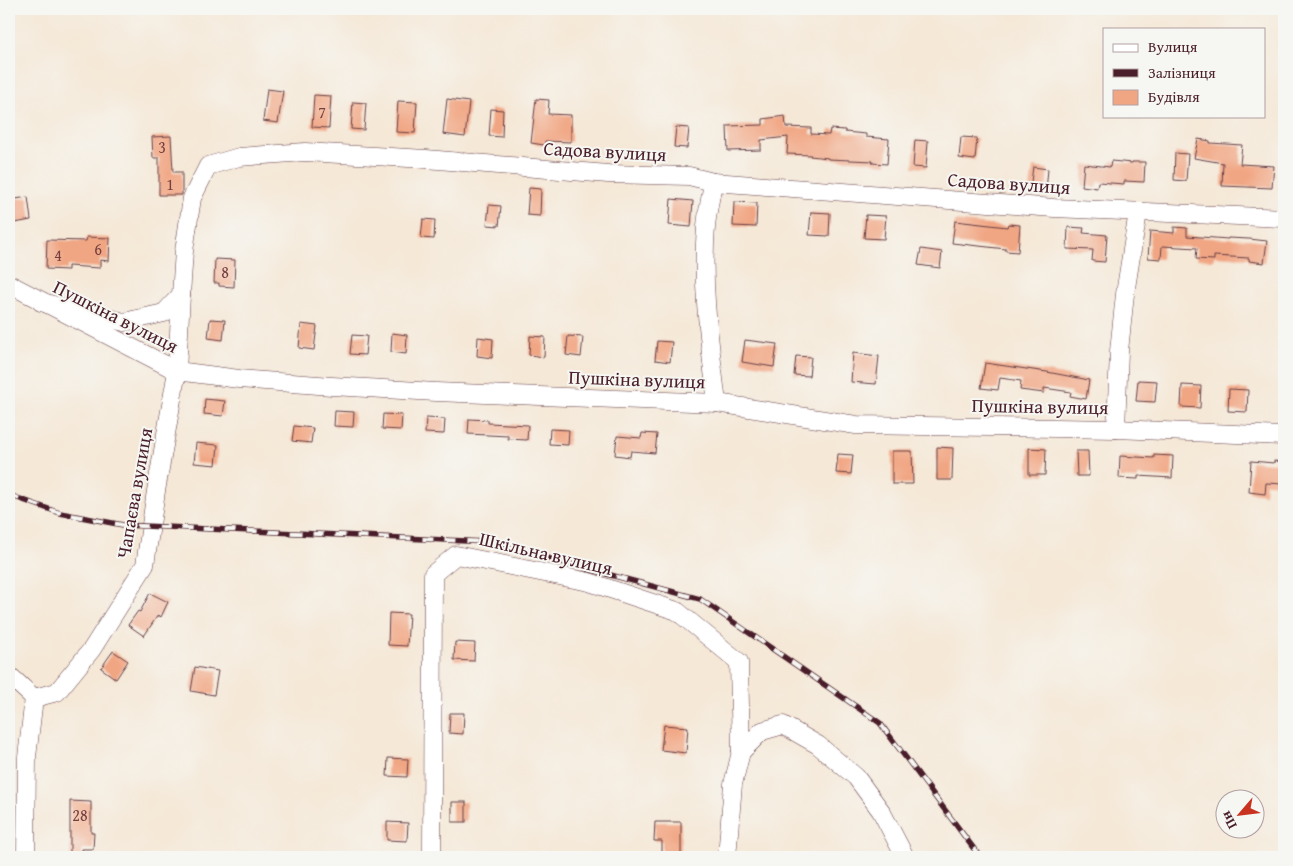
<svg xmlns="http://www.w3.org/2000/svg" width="1293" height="866" viewBox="0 0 1293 866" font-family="'Gentium Book Plus',serif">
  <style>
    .building { fill: #f1a683 }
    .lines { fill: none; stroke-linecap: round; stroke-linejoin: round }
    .minor-casing { stroke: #643d45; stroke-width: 19 }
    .minor { stroke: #fff; stroke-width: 18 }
    .rail-casing { stroke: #4a1f2b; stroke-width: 5.5 }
    .rail { stroke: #f6f6f2; stroke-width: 4; stroke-dasharray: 11; stroke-linecap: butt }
    .labels { text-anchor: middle; stroke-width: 4; stroke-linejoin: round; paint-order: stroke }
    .number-label { font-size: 16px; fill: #744141 }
    .street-label { font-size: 19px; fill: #4a1f2b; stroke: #f6f6f2 }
  </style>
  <rect width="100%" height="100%" fill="#f6f6f2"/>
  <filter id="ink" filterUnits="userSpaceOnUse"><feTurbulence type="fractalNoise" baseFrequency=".02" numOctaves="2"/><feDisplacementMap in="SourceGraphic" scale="10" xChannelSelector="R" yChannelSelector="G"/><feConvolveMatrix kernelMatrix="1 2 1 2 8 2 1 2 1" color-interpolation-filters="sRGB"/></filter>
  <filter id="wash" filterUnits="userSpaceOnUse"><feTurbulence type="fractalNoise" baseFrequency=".0096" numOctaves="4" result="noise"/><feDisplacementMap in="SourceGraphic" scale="20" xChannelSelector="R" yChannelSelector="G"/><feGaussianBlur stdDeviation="1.12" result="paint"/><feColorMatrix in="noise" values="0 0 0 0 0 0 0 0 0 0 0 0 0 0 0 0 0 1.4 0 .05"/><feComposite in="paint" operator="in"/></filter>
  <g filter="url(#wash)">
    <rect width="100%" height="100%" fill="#f5e8d7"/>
    <g id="blocks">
      <g class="building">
        <polygon points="267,89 283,91 278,123 263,121"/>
        <polygon points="314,95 331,96 329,128 312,127"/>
        <polygon points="447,99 469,102 465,137 443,134"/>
        <polygon points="536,99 549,100 548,114 571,115 571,142 545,141 544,145 531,143"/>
        <polygon points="398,101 417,102 415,133 396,132"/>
        <polygon points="353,102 366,103 364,130 351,129"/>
        <polygon points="491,109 503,110 502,137 489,136"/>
        <polygon points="785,116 786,127 811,128 811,134 829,135 830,129 845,130 845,132 866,134 866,137 889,139 887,164 872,163 873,161 828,159 828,158 810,156 811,155 787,154 788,137 761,140 761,150 728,151 727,126 763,125 763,119"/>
        <polygon points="676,127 689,128 687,148 674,147"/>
        <polygon points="171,136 173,172 182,172 182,195 159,195 159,158 153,158 152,137"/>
        <polygon points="961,137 977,138 975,160 959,158"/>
        <polygon points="1198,139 1210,141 1210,143 1242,145 1240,164 1274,166 1272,188 1222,186 1223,163 1194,158"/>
        <polygon points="915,140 928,141 926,168 913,167"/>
        <polygon points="1175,153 1188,154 1186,181 1174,180"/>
        <polygon points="1111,161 1132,163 1132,162 1145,162 1144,182 1124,181 1124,184 1098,182 1097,188 1082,186 1084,164 1110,167"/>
        <polygon points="1033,167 1048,169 1046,191 1030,189"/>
        <polygon points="529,188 541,189 540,216 527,215"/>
        <polygon points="28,197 31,220 9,224 9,200"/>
        <polygon points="671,199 693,201 691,227 669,225"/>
        <polygon points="734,202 757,203 756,227 733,226"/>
        <polygon points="489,205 501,206 499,226 487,225"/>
        <polygon points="811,212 830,213 829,236 809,235"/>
        <polygon points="866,215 886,216 884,239 864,238"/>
        <polygon points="423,219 435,220 434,239 421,238"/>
        <polygon points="955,221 1007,227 1008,224 1020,225 1018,252 1006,251 1006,249 952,243"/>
        <polygon points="1068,227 1084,228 1083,233 1107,235 1105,262 1092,261 1093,250 1067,249"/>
        <polygon points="1174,227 1187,228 1187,236 1228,239 1228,238 1249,239 1267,241 1264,263 1249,261 1249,258 1214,256 1214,260 1196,259 1197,248 1162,246 1161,259 1148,258 1150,231 1174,233"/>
        <polygon points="87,237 110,238 109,261 100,260 100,268 68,266 68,270 46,269 47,240 86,241"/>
        <polygon points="921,249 942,252 940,268 918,265"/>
        <polygon points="215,259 235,260 234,287 219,286 219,283 214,283"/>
        <polygon points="210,319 225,320 223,340 208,338"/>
        <polygon points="301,324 317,326 314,350 299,348"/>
        <polygon points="392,333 407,335 406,354 391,352"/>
        <polygon points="352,335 367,336 365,355 350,354"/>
        <polygon points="530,336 545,337 544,357 529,355"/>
        <polygon points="568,336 583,337 581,357 566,355"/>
        <polygon points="478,337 493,339 492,358 477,356"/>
        <polygon points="745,340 777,344 774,367 742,362"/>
        <polygon points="657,341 672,342 670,362 655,360"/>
        <polygon points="853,353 879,356 876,384 851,382"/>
        <polygon points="796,356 811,357 809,376 794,375"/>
        <polygon points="985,363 1047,372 1089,380 1086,399 1070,396 1071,392 1044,388 1044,393 1020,390 1021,381 1000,378 998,390 981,388"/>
        <polygon points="1138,380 1157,381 1155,402 1136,401"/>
        <polygon points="1182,385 1201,386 1200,408 1181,407"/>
        <polygon points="1229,389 1248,390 1247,412 1228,411"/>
        <polygon points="205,399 225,401 223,416 204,414"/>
        <polygon points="335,411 354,412 353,427 334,426"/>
        <polygon points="383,414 402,415 401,430 382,429"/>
        <polygon points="426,418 445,419 444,434 425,433"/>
        <polygon points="469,419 488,420 488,423 528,425 527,440 508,439 508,436 468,434"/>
        <polygon points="294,426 313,428 311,443 292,441"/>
        <polygon points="550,429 569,430 568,445 549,444"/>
        <polygon points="642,433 657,434 655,453 631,451 630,457 615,455 617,436 641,438"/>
        <polygon points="196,443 218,445 216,465 194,463"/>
        <polygon points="937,447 953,448 952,480 937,480"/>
        <polygon points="1029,448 1046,449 1045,475 1029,475"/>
        <polygon points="892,451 912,451 913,484 892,484"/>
        <polygon points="1076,451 1088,451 1089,476 1077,476"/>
        <polygon points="838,454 853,455 851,474 836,473"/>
        <polygon points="1154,455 1173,456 1172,478 1138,476 1138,479 1119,478 1120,456 1154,458"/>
        <polygon points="1251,461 1274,463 1274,461 1284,462 1284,484 1266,483 1265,494 1249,492"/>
        <polygon points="150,593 168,602 161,617 158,615 144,636 128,625 138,611 140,612"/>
        <polygon points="389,613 409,614 407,646 388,645"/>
        <polygon points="455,642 475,643 474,661 454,660"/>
        <polygon points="113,651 128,661 116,679 101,668"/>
        <polygon points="195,667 218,671 214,695 191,691"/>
        <polygon points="450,713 464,713 463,734 449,733"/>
        <polygon points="664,725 688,727 686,753 661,750"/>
        <polygon points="388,758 408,759 407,777 387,776"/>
        <polygon points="70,801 91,802 91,833 94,833 93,849 82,849 82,857 70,857"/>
        <rect x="452" y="802" width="14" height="20"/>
        <polygon points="387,822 408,823 407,841 387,840"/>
        <polygon points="655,822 681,822 681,857 662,857 662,841 654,841"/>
      </g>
    </g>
  </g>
  <g filter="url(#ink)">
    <use href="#blocks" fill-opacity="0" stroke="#643d45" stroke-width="1"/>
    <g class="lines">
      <defs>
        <g id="minor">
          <path d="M713 182C711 197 707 212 706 227 701 286 710 345 717 403"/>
          <polyline points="9,284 177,371 239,379 332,386 436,392 717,403 856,425 1116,429 1284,436"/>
          <polyline points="41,302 124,322 164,313 181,295 184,251 192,198 208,166 239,157 305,152 426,159 608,174 689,176 713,182 1054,208 1284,218"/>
          <polyline points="1116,429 1119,351 1125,294 1138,212"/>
          <polyline points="9,675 34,698 27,757 26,857"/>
          <polyline points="34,698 57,692 92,649 145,565 156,491 177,371 181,295"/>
          <polyline points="432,857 433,574 456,555 589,582 677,611 739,662 741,752"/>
          <polyline points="727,857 733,784 741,752 762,731 783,725 818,745 856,777 881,811 905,857"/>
        </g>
      </defs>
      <use href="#minor" class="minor-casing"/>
      <use href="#minor" class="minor"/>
      <defs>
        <polyline id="rail" points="9,495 60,513 123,525 488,542 700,599 880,723 980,857"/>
      </defs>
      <use href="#rail" class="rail-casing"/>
      <use href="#rail" class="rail"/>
    </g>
  </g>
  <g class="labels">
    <g class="number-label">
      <text x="322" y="118">7</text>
      <text x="162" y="153">3</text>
      <text x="170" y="190">1</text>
      <text x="98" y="255">6</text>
      <text x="58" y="261">4</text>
      <text x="225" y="278">8</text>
      <text x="80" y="821">28</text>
    </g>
    <g class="street-label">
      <text transform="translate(605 151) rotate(3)" y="7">Садова вулиця</text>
      <text transform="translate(1009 183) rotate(4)" y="7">Садова вулиця</text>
      <text transform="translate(116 316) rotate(27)" y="7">Пушкіна вулиця</text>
      <text transform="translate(637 379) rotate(2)" y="7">Пушкіна вулиця</text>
      <text transform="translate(1040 406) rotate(1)" y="7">Пушкіна вулиця</text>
      <text transform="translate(134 493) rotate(-80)" y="7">Чапаєва вулиця</text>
      <text transform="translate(546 553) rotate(13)" y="7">Шкільна вулиця</text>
    </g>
  </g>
  <rect width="1293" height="866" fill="none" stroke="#f6f6f2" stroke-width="30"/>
  <rect x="1103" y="28" width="162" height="90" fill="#f6f6f2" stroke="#b1a0a2"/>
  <rect x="1113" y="44" width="25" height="8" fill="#ffffff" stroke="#b1a0a2"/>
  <text x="1148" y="52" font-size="15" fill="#4a1f2b">Вулиця</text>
  <rect x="1113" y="69" width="25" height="8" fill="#4a1f2b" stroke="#b1a0a2"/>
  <text x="1148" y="78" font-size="15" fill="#4a1f2b">Залізниця</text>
  <rect x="1113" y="90" width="25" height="15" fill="#f1a683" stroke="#b1a0a2"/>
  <text x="1148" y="102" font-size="15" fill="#4a1f2b">Будівля</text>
  <g transform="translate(1240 814) rotate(242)"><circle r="24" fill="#f6f6f2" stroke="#b1a0a2"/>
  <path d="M0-4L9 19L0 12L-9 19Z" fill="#c8321e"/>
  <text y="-8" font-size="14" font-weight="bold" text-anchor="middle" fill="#4a1f2b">Пн</text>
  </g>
</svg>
